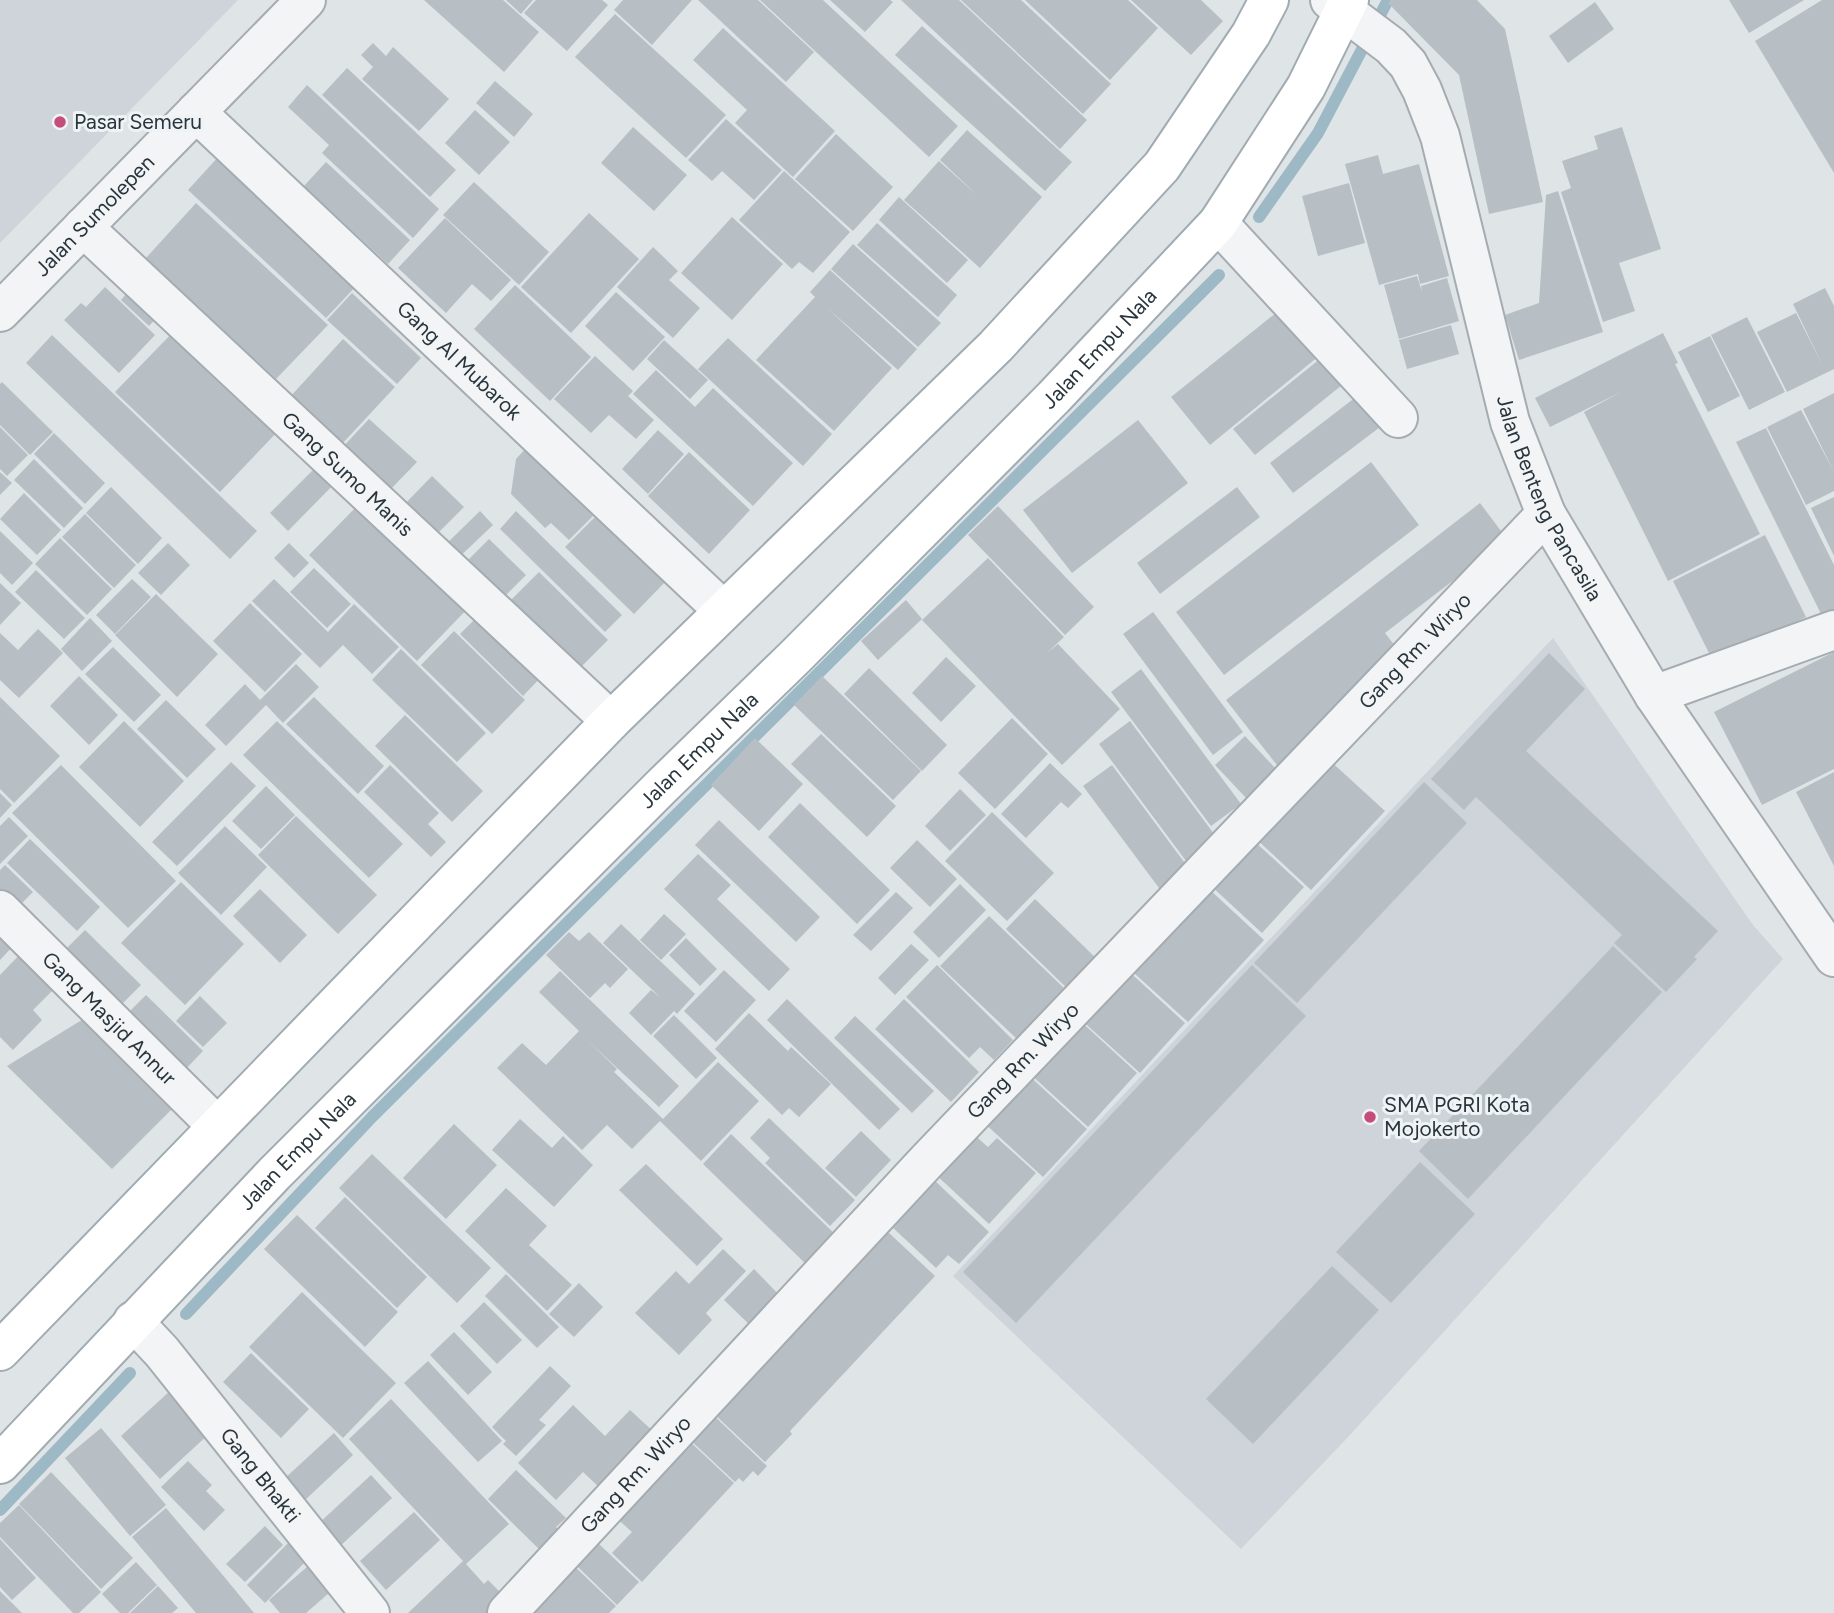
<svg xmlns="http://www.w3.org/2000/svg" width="1834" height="1613" viewBox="0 0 1834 1613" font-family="Figtree,sans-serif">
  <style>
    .built { fill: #ced4d9 }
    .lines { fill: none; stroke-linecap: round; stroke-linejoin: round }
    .stream { stroke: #9db9c5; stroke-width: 12 }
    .building { fill: #b7bfc4 }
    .minor-casing { stroke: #a5acb1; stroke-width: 42 }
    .major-casing { stroke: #a0abb2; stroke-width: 42 }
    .minor { stroke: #f2f4f6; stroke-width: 38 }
    .major { stroke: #fff; stroke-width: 38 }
    .poi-dot { fill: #c44d7a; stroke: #eff3f5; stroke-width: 2.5 }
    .labels { text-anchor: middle; stroke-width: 6; stroke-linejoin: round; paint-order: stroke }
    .poi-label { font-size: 21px; fill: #29353d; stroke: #eff3f5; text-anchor: start }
    .street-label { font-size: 21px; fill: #29353d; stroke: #eff3f5 }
  </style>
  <rect width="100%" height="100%" fill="#dfe4e7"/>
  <g class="built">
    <polygon points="0,0 238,0 0,243"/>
    <polygon points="1553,638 1753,925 1783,959 1349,1436 1241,1549 953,1276"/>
  </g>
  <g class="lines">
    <g class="stream">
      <polyline points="1259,217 1318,133 1388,0"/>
      <polyline points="186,1314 373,1116 1219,275"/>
      <polyline points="0,1510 130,1373"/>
    </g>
  </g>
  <g class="building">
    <polygon points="424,0 503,0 539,32 504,72"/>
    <polygon points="506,0 533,0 521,14"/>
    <polygon points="536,0 602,0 608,5 567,51 524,13"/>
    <polygon points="623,0 692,0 652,45 614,10"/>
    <polygon points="698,0 758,0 814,52 786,82"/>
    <polygon points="760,0 823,0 958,126 929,157"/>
    <polygon points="830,0 890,0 893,2 865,32"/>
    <polygon points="901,0 959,0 1087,120 1060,149"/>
    <polygon points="961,0 1021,0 1111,84 1083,114"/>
    <polygon points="1025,0 1128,0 1158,28 1110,80"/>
    <polygon points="1131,0 1201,0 1223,21 1191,55"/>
    <polygon points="1391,0 1477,0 1505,29 1543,202 1489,214 1459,75 1388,3"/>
    <polygon points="1729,0 1804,0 1749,33"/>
    <polygon points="1822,0 1834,0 1834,173 1755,41"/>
    <polygon points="1595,2 1614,29 1568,63 1549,36"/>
    <polygon points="615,14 726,115 686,158 575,57"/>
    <polygon points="922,26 1072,162 1045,191 895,55"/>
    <polygon points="723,28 835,131 793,177 735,123 747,110 693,60"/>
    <polygon points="373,43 386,56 393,47 449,99 419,131 362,79 373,67 361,55"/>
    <polygon points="347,68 456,170 430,197 322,95"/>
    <polygon points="495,81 533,114 514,137 476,103"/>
    <polygon points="307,85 439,209 413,238 322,153 329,145 288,107"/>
    <polygon points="475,110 510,142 479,175 445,143"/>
    <polygon points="726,119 782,170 754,200 722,171 712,181 688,160"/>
    <polygon points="633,127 687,175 654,211 601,163"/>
    <polygon points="1622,127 1661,249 1619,263 1635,311 1603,322 1561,192 1571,188 1562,161 1598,149 1594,136"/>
    <polygon points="967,130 1042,197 980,268 904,200 939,161 978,196 940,160"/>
    <polygon points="836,134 893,187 853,231 795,179"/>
    <polygon points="220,155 358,284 326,318 188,190"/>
    <polygon points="1378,155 1383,174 1419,164 1449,276 1420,284 1418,274 1379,285 1345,164"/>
    <polygon points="326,162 410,240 388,264 304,186"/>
    <polygon points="784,171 850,232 813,273 799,262 792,269 739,220"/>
    <polygon points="474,182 549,252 519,285 443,215"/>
    <polygon points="1349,183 1365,243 1318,256 1302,196"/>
    <polygon points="1558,191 1603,332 1519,360 1505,315 1539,303 1546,195"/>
    <polygon points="899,197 968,260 947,283 879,220"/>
    <polygon points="196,203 328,325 276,379 146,258"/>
    <polygon points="589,213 639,259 571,333 521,287"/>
    <polygon points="732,217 783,264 732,320 681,273"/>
    <polygon points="445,218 511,280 491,301 472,284 446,313 398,268"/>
    <polygon points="877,223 957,295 938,317 857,245"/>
    <polygon points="853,244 941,323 918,347 831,269"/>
    <polygon points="653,247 678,271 669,280 700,308 673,338 617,287"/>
    <polygon points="830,270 917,349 898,370 826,307 892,368 834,431 756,360 815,297 810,292"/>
    <polygon points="1417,276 1422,292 1421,286 1447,278 1459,321 1399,339 1384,285"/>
    <polygon points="515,285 591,357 550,401 474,329"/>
    <polygon points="133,286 161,313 149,326 121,300"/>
    <polygon points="105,287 155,335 119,373 64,320 81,303 86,307"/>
    <polygon points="1825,288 1834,306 1834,369 1787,392 1757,332 1796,313 1823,366 1793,304"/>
    <polygon points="616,292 665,337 633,371 585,326"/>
    <polygon points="352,293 421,358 397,384 327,320"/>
    <polygon points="1287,304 1325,351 1210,445 1171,397"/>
    <polygon points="1747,317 1785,392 1749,410 1711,335"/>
    <polygon points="1451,325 1459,354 1407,369 1399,340"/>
    <polygon points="176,329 280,429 220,492 115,392"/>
    <polygon points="1663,333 1678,363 1675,364 1760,534 1668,581 1584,412 1621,392 1550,427 1535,398"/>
    <polygon points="52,335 257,531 230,559 26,363"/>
    <polygon points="1710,336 1740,396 1708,412 1678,352"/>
    <polygon points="728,338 832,434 803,466 698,369"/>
    <polygon points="343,339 395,387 341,445 290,397"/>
    <polygon points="664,340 708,380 690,399 647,359"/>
    <polygon points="1326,354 1347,381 1255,455 1233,429"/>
    <polygon points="595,356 633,391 628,396 654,420 636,439 609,415 591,433 554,399"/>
    <polygon points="656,370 695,407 713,388 793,463 753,506 633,394"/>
    <polygon points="2,382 53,432 30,455 0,425 0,384"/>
    <polygon points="1365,390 1388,421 1293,493 1270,463"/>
    <polygon points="1834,393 1834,491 1806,505 1767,427 1801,410 1834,472 1803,409"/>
    <polygon points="369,419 417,462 386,494 339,451"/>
    <polygon points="1138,420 1188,483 1072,573 1023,510"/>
    <polygon points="0,427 28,455 7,476 0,469"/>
    <polygon points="1766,428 1834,565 1834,610 1822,616 1736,442"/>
    <polygon points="658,430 684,454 648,494 622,469"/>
    <polygon points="54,433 105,483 85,504 34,454"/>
    <polygon points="527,447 595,514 569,540 551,523 545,528 511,494 516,459"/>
    <polygon points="689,452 750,510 709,554 648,496"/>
    <polygon points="34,459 83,508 64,528 14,480"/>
    <polygon points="322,461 340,478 288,531 270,513"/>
    <polygon points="1371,462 1419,525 1224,675 1176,612"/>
    <polygon points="0,472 12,483 0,495"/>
    <polygon points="432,476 464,507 433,538 401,508"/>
    <polygon points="111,487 162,538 138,564 86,513"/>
    <polygon points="1237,487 1260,517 1160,594 1137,563"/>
    <polygon points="24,493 61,530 37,555 0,519"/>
    <polygon points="1834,497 1834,556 1811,508"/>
    <polygon points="365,498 473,603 417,661 309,555"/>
    <polygon points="1480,503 1507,539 1385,633 1402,655 1284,774 1226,700"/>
    <polygon points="998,506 1094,607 1065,635 968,535"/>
    <polygon points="480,511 493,525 454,562 441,549"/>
    <polygon points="516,511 622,615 605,632 500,529"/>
    <polygon points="85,514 136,565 114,588 62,537"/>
    <polygon points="597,515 665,582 634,614 565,547"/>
    <polygon points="0,531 33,563 12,585 0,573"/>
    <polygon points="1765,535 1806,617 1714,663 1673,581"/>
    <polygon points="60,538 112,589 87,615 35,564"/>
    <polygon points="489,539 526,575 501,600 464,564"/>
    <polygon points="168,543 190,565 161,595 138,573"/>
    <polygon points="289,543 309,563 294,578 274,558"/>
    <polygon points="988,558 1064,637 1047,653 1058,644 1120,709 1062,765 922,620"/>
    <polygon points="314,568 351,604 327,628 290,592"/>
    <polygon points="36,570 85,618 64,639 15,592"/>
    <polygon points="539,572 608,640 574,674 505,606"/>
    <polygon points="132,579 151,597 115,634 96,615"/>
    <polygon points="274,579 328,632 354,604 399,647 372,674 343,645 320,668 252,601"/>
    <polygon points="0,583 21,603 0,625"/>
    <polygon points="156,594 218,654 177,697 115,635"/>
    <polygon points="906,600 922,619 878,660 861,641"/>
    <polygon points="250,603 302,654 265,692 213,641"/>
    <polygon points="482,612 545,673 523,696 460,634"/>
    <polygon points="1153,612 1243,732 1213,755 1123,634"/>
    <polygon points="90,618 112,641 82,671 61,649"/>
    <polygon points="38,629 63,653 19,698 0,680 0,633 18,650"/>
    <polygon points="454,631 525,700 492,734 421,665"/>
    <polygon points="113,647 161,695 134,722 85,674"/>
    <polygon points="401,649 486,733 457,762 372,680"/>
    <polygon points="1834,652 1834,769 1762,805 1714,712"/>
    <polygon points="1549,653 1585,689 1526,751 1718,931 1694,957 1697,959 1666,992 1614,943 1622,935 1476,797 1464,810 1431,779"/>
    <polygon points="946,657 976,686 941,722 912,693"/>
    <polygon points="296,664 319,687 283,723 266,705 226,746 205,725 245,684 260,700"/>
    <polygon points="869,668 947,745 922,771 844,694"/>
    <polygon points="1141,669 1241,804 1211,826 1111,692"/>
    <polygon points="79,676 118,715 89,745 50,706"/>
    <polygon points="822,676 921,771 893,800 794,705"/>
    <polygon points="0,697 60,756 14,803 0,789"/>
    <polygon points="314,697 384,766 358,794 286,724"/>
    <polygon points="166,700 216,749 187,778 137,729"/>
    <polygon points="405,715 483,791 452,822 375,746"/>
    <polygon points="1012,718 1048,754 995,809 958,773"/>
    <polygon points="124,721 184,781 140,827 79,767"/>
    <polygon points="277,721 403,844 369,878 243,755"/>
    <polygon points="1130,721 1223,846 1192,869 1099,744"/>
    <polygon points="821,734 896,806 867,837 791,764"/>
    <polygon points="1245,736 1277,770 1247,799 1215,765"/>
    <polygon points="755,738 803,784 759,831 711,785"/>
    <polygon points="1326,757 1385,811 1311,890 1253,836"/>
    <polygon points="231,762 256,786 177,866 152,842"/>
    <polygon points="1050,763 1082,794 1068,808 1061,802 1026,838 1001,814"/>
    <polygon points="61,765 176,881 128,928 12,813"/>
    <polygon points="390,765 439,813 428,824 446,842 431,857 364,792"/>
    <polygon points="1112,765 1190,870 1162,892 1083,786"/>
    <polygon points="1834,772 1834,866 1796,792"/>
    <polygon points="1424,782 1467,823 1297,1003 1254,963"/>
    <polygon points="266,786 295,815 261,849 232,821"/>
    <polygon points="960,789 986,815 950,851 925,826"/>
    <polygon points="0,793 12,805 0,818"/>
    <polygon points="800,803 890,890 857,924 768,837"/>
    <polygon points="992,812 1054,873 1007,921 945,861"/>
    <polygon points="296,816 377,895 338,934 258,855"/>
    <polygon points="9,817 28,836 0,864 0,826"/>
    <polygon points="719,820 820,917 796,942 695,845"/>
    <polygon points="225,826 267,867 221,915 178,873"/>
    <polygon points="30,839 100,907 77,931 7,863"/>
    <polygon points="1252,839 1304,887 1262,933 1210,885"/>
    <polygon points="917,840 957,879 930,907 890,868"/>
    <polygon points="698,854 731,885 717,899 790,969 769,991 664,889"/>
    <polygon points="5,865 33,892 17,908 0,892 0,870"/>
    <polygon points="181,882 244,944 185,1005 121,943"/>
    <polygon points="960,884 986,910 939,958 913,932"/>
    <polygon points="260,889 307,935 280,963 233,916"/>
    <polygon points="1210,890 1264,940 1188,1022 1134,973"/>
    <polygon points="896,892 913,908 871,951 853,935"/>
    <polygon points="1035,899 1101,963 1072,993 1006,929"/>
    <polygon points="664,914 686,934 661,960 640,940"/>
    <polygon points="989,916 1066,990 1018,1040 940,966"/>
    <polygon points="621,924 695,994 677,1014 674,1011 651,1035 629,1013 651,990 661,998 603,943"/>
    <polygon points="0,925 17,942 0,960"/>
    <polygon points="85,930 141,985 118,1008 62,953"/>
    <polygon points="569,932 579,941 589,932 628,969 610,988 605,983 590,998 546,955"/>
    <polygon points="686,938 717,969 700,986 669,955"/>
    <polygon points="911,944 929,960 895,995 878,978"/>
    <polygon points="1613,946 1662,992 1468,1199 1419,1151"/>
    <polygon points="26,948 61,982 33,1010 42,1020 13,1050 0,1037 0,975"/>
    <polygon points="937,965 1013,1040 994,1060 980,1047 969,1058 906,997"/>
    <polygon points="1252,965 1306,1016 1016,1323 963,1272"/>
    <polygon points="1123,966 1185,1023 1140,1073 1077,1016"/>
    <polygon points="724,970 756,1000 716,1042 684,1011"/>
    <polygon points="560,971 679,1086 659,1107 586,1039 617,1069 614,1072 663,1119 718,1062 759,1101 701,1161 660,1121 632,1149 607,1125 582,1150 497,1068 522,1043 546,1065 579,1031 539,992"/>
    <polygon points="146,995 203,1051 180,1075 122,1019"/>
    <polygon points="200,996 227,1023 203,1047 176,1021"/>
    <polygon points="787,999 900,1109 879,1130 767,1020"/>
    <polygon points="904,999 979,1072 951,1102 875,1029"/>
    <polygon points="749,1013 788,1051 791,1047 831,1084 799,1117 789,1108 782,1115 715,1049"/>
    <polygon points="674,1015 717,1058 696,1079 653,1036"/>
    <polygon points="855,1016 934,1091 912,1113 834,1038"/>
    <polygon points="1076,1017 1137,1073 1088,1127 1027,1071"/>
    <polygon points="85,1018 175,1106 112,1169 7,1066"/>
    <polygon points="1025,1072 1087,1129 1043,1177 981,1120"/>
    <polygon points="769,1118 855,1200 830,1226 765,1163 770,1158 750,1138"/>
    <polygon points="520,1119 552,1148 563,1136 593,1165 554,1207 492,1150"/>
    <polygon points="454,1124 497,1165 446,1219 403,1178"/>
    <polygon points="861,1131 891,1160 856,1197 825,1168"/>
    <polygon points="971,1132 988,1147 997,1138 1036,1173 989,1224 934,1173"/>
    <polygon points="731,1134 839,1238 810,1268 703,1164"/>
    <polygon points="372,1154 491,1268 457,1303 339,1188"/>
    <polygon points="1420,1162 1475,1214 1391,1303 1336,1252"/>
    <polygon points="646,1164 723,1239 697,1266 619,1190"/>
    <polygon points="933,1179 989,1232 959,1264 948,1255 936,1268 890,1225"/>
    <polygon points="506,1188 547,1226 529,1245 572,1285 547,1311 465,1231"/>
    <polygon points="345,1197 427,1277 397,1308 315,1228"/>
    <polygon points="297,1215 398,1312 365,1347 264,1249"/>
    <polygon points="888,1232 935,1276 790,1431 792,1434 765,1462 711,1411 742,1386"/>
    <polygon points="723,1249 746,1271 706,1313 712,1320 679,1355 635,1313 676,1271 689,1284"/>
    <polygon points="1332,1266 1379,1310 1253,1444 1206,1399"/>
    <polygon points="754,1269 784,1300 755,1330 724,1300"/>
    <polygon points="506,1274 559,1327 537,1348 485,1296"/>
    <polygon points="579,1283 603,1307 574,1337 549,1314"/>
    <polygon points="302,1292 396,1383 343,1438 249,1347"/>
    <polygon points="484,1302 522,1340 497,1364 460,1326"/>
    <polygon points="454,1332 492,1372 468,1395 430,1355"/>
    <polygon points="251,1353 309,1409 281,1438 223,1382"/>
    <polygon points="428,1361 502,1441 478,1462 404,1383"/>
    <polygon points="550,1366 571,1386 539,1420 546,1425 516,1456 503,1444 506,1441 492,1427"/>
    <polygon points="171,1390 210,1433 160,1479 121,1436"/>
    <polygon points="391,1399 509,1524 466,1564 484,1584 488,1580 505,1597 488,1613 408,1613 463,1561 349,1439"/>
    <polygon points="573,1405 605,1436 630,1410 655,1433 601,1489 583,1472 556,1500 518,1463"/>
    <polygon points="710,1412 767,1466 758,1476 753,1471 743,1482 739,1478 735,1482 687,1437"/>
    <polygon points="101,1428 166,1505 130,1536 65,1458"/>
    <polygon points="334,1433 353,1455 303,1502 283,1480"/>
    <polygon points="686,1438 734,1483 642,1582 612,1553 632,1532 613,1515"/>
    <polygon points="188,1461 212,1485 206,1491 225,1510 204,1531 161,1487"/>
    <polygon points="516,1470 566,1518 556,1527 568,1539 544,1554 488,1499"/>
    <polygon points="51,1472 133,1558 101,1589 19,1504"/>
    <polygon points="371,1475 392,1498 338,1548 317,1525"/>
    <polygon points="19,1505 101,1592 79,1613 73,1613 0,1537 0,1523"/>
    <polygon points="166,1508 221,1573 254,1613 196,1613 132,1537"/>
    <polygon points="414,1512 440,1540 386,1590 360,1561"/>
    <polygon points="265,1526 283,1545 245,1582 226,1564"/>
    <polygon points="0,1539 36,1578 12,1600 0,1587"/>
    <polygon points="292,1539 307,1560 265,1603 247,1585"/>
    <polygon points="599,1544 639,1582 617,1605 577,1566"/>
    <polygon points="315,1560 337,1586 306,1613 280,1613 269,1600"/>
    <polygon points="136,1562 157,1585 128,1613 120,1613 102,1594"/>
    <polygon points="572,1564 616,1606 609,1613 525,1613"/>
    <polygon points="158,1586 178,1608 172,1613 130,1613"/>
    <polygon points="0,1591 22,1613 0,1613"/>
  </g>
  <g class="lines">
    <defs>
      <g id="minor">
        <path id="s1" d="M1330 0 1391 46 1408 64 1422 90 1440 136 1510 422 1546 514 1654 695 1834 957"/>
        <path id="s2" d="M196 112 723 610"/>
        <polyline points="1218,223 1398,418"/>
        <path id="s3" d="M83 227 611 721"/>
        <path id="s4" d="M0 312 306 0"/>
        <polyline points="1654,695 1834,630"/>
        <path id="s5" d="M0 910 217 1126"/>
        <path id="s6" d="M133 1321 162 1352 370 1613"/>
        <path id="s7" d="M507 1613 926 1162 1546 514"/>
      </g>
      <g id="major">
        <polyline points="0,1351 611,721 996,346 1162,166 1251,34 1269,0"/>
        <path id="s8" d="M0 1464 274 1174 663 785 795 657 1054 397 1218 223 1306 87 1349 0"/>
      </g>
    </defs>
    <use href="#minor" class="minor-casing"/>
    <use href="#major" class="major-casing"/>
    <use href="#minor" class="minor"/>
    <use href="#major" class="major"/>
  </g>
  <g class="poi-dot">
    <circle cx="60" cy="122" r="7"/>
    <circle cx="1370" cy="1117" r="7"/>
  </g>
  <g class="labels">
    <g class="poi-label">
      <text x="74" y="129">Pasar Semeru</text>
      <text x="1384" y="1112">SMA PGRI Kota<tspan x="1384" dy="24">Mojokerto</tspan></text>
    </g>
    <g class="street-label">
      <text dy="7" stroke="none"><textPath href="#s4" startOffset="135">Jalan Sumolepen</textPath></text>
      <text dy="7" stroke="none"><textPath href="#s8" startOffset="1566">Jalan Empu Nala</textPath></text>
      <text dy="7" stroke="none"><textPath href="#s2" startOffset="362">Gang Al Mubarok</textPath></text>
      <text dy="7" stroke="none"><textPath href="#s3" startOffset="362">Gang Sumo Manis</textPath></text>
      <text dy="7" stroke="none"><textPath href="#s1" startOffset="560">Jalan Benteng Pancasila</textPath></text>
      <text dy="7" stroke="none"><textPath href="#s7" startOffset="1323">Gang Rm. Wiryo</textPath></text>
      <text dy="7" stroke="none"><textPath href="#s8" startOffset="999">Jalan Empu Nala</textPath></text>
      <text dy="7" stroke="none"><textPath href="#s5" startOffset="154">Gang Masjid Annur</textPath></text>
      <text dy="7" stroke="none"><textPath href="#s7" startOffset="756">Gang Rm. Wiryo</textPath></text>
      <text dy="7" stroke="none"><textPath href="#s8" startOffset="432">Jalan Empu Nala</textPath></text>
      <text dy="7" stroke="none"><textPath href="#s6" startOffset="200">Gang Bhakti</textPath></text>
      <text dy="7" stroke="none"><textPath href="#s7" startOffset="189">Gang Rm. Wiryo</textPath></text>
    </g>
  </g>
</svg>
